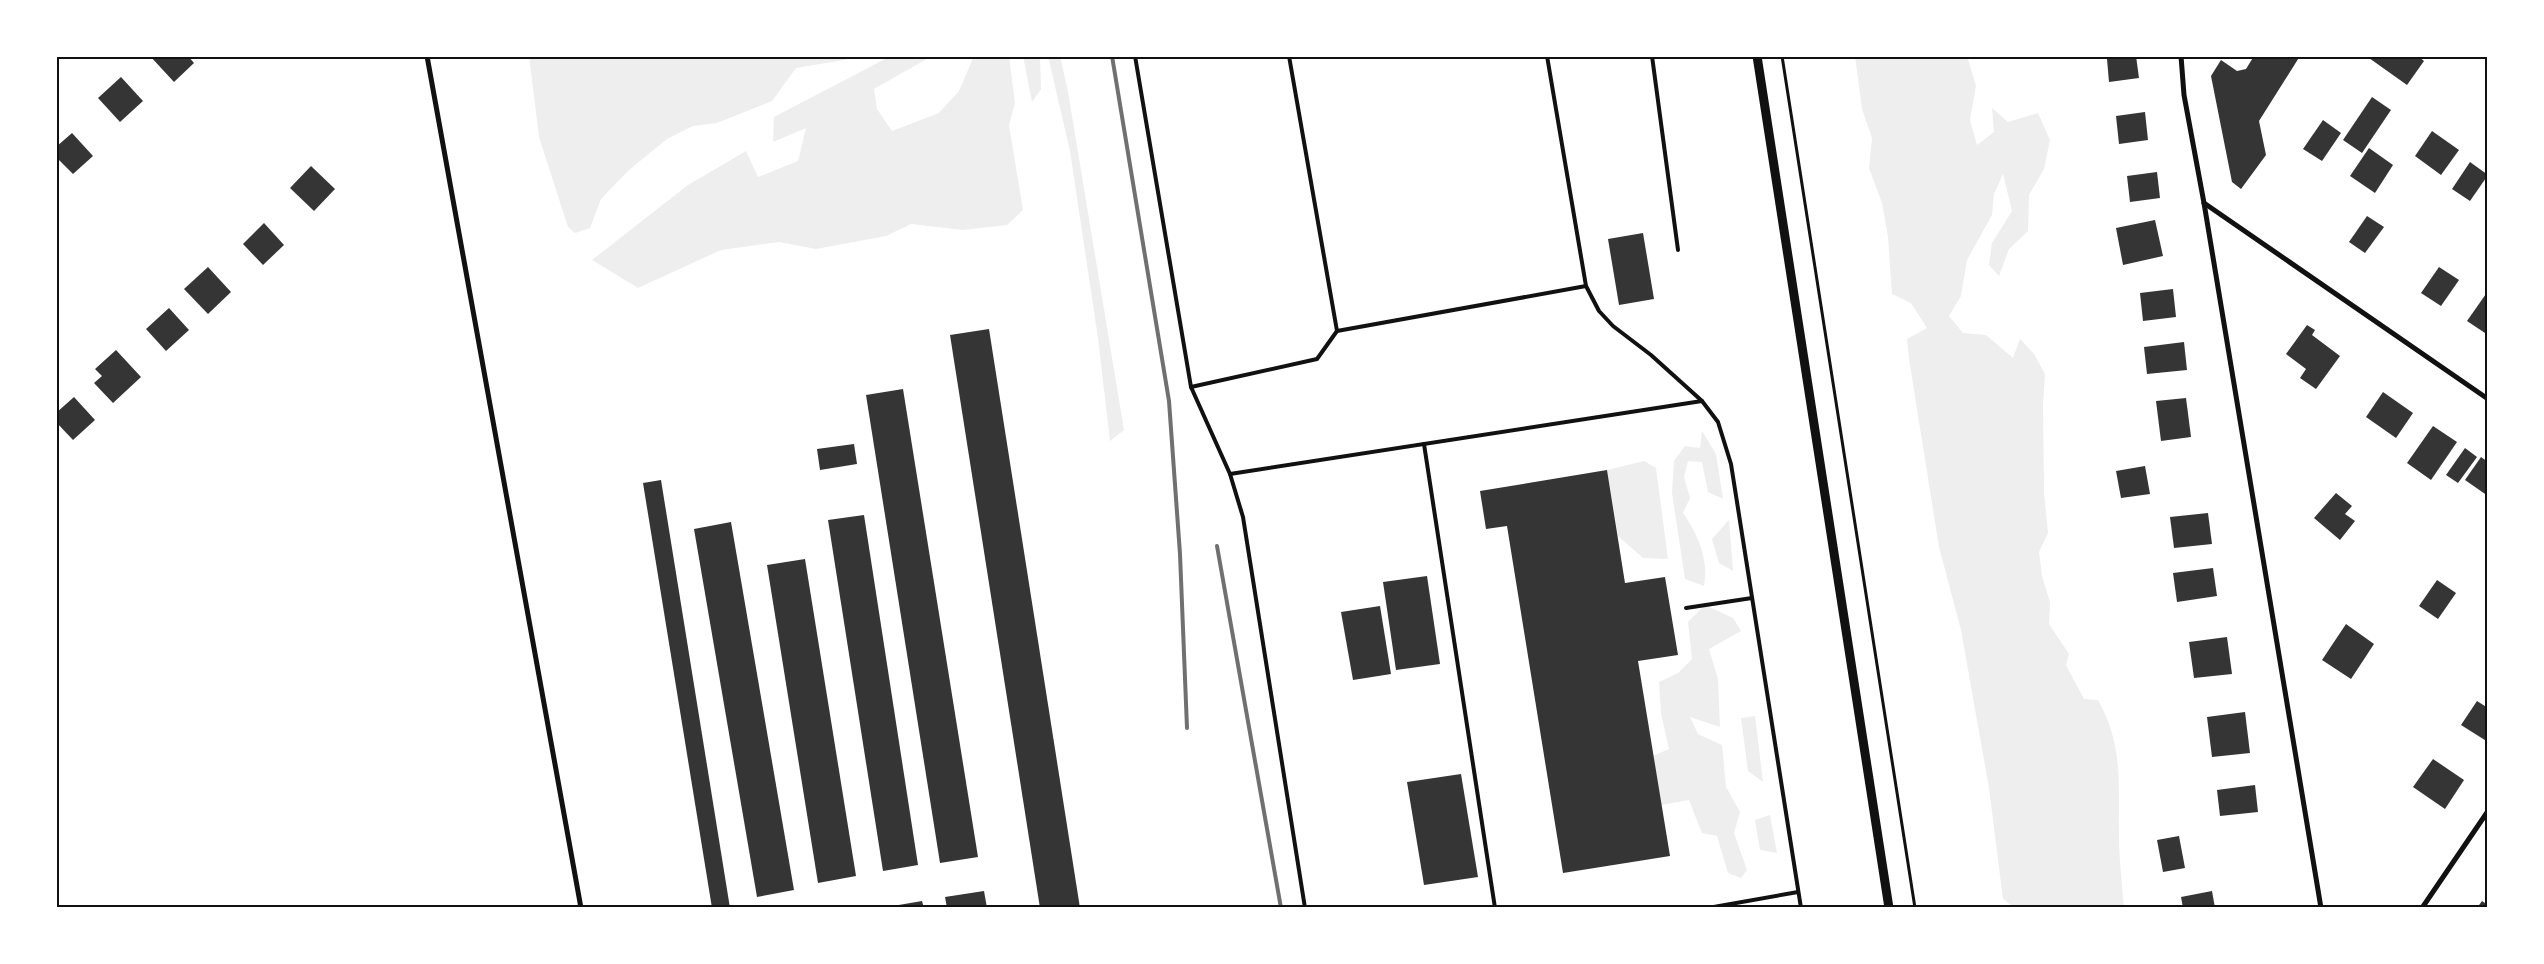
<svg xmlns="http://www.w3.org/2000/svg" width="2544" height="964" viewBox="0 0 2544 964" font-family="Manrope,sans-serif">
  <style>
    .green { fill: #eee }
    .building { fill: #353535 }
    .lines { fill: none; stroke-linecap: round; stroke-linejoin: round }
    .path { stroke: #111; stroke-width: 3 }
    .service { stroke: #111; stroke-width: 4 }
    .minor { stroke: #111; stroke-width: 5 }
    .tertiary { stroke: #111; stroke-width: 9 }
    .rail { stroke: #707070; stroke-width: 4 }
    .neatline { fill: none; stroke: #111; stroke-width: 2 }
  </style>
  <rect width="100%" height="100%" fill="#fff"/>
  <g class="green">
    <polygon points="529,56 854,56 844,60 796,68 772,101 717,123 693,126 667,139 629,170 601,199 590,228 575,233 568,227 539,137"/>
    <polygon points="891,56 932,56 874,89 877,109 892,131 939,113 959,91 974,56 1009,56 1015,103 1009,125 1023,210 1007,225 963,230 911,224 886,236 816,249 779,242 721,250 638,288 592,260 688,185 746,151 758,177 798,161 806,128 773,142 774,117"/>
    <polygon points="1023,56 1040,56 1041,89 1032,102"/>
    <polygon points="1048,56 1060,56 1068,92 1124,430 1110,441 1098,338 1070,151"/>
    <path d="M1855 56H1967L1976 86 1970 120 1977 145 1994 132 1992 108 2008 122 2038 113 2050 140 2044 169 2029 195 2028 231 2009 249 1999 276 1989 265 1992 243 2012 211 2003 174 1994 194 1992 215 1967 260 1961 296 1949 316 1963 333 1986 335 2013 358 2020 339 2034 354 2045 374 2043 405 2044 493 2048 533 2039 552 2042 576 2050 602 2049 624 2069 654 2066 665 2084 699 2098 700C2124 747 2118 784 2119 835 2119 859 2122 884 2124 908H2015L2003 899 1989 788 1961 630 1939 547 1909 359 1907 339 1927 328 1911 303 1892 294 1888 237 1882 203 1869 168 1872 138 1862 109Z"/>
    <path d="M1702 431 1716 454 1723 499 1708 492 1702 462 1688 461 1684 477 1690 498 1683 513C1698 534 1709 560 1704 586L1685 579 1672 493 1674 461 1685 446 1700 448Z"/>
    <polygon points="1644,461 1656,468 1668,559 1643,558 1618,536 1607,470"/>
    <polygon points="1729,520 1733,571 1719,563 1712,539"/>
    <polygon points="1705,605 1733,618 1741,631 1709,649 1718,679 1720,727 1690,717 1698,734 1722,745 1726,787 1740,812 1734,833 1747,870 1741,878 1728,873 1717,836 1702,833 1689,800 1661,805 1653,756 1669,749 1661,713 1659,682 1678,673 1692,659 1688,622"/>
    <polygon points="1755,716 1763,782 1748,771 1741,718"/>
    <polygon points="1770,815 1777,853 1760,850 1755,820"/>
  </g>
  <g class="building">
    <polygon points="150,56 188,56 194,63 174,82"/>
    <polygon points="2136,56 2139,78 2109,82 2107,59"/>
    <polygon points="2254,56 2300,56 2259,121 2266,155 2241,189 2232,182 2211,76 2221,60 2237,71 2246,69"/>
    <polygon points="2370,56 2418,56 2424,61 2407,85 2369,58"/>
    <polygon points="121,77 143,101 120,122 98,98"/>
    <polygon points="2372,97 2391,110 2362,153 2343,140"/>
    <polygon points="2145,112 2148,140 2119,144 2116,116"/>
    <polygon points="2323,120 2341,133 2322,161 2303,149"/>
    <polygon points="2432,131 2459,150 2441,175 2415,156"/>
    <polygon points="72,133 93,156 73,174 56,157 56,147"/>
    <polygon points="2369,148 2393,165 2375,193 2350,176"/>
    <polygon points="2470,162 2488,175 2470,201 2452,189"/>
    <polygon points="311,166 335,189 314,211 290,188"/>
    <polygon points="2157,172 2160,198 2130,202 2127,176"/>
    <polygon points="2367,216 2384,227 2365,253 2349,242"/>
    <polygon points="2155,220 2163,256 2123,265 2116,228"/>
    <polygon points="264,223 284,245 263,265 243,244"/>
    <polygon points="1643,233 1654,299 1619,305 1608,239"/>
    <polygon points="208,267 231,292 208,314 184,289"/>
    <polygon points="2439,267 2459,280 2441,306 2421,293"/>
    <polygon points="2173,289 2176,317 2143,321 2140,293"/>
    <polygon points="2488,291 2488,335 2467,321"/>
    <polygon points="169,308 189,330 166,351 146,329"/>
    <polygon points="2307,325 2315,330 2312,335 2340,356 2316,389 2300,378 2306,369 2286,354"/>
    <polygon points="989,329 1080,908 1040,908 950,335"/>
    <polygon points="2184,342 2187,370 2147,374 2144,347"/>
    <polygon points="116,350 141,377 113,403 94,383 102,376 95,369"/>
    <polygon points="903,389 978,857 940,863 866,395"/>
    <polygon points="2383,392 2413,413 2396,438 2366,417"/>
    <polygon points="74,397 95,420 73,440 56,422 56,413"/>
    <polygon points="2186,398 2191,437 2161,441 2156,401"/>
    <polygon points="2433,426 2457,442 2431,480 2407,463"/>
    <polygon points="854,444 857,464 820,470 817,449"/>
    <polygon points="2465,448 2477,457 2458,483 2446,475"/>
    <polygon points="2481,457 2488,462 2488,496 2465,480"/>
    <polygon points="2145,466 2150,494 2121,498 2116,471"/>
    <polygon points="1607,470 1625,583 1665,577 1678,655 1638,661 1670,856 1563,873 1507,526 1486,529 1480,491"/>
    <polygon points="661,480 730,908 712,908 643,483"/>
    <polygon points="2336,493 2352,506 2345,514 2355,521 2340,540 2314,518"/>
    <polygon points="2208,513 2212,544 2174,548 2170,517"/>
    <polygon points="864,515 918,865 883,871 828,520"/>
    <polygon points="731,522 794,890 757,897 694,529"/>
    <polygon points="805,559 856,876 818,883 767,565"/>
    <polygon points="2213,568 2217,596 2177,602 2173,573"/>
    <polygon points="1427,576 1440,664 1396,670 1383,582"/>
    <polygon points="2437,580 2456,593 2438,619 2419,606"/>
    <polygon points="1380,606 1391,674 1353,680 1341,612"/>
    <polygon points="2346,624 2374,644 2351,679 2322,660"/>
    <polygon points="2227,637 2232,674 2194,678 2189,642"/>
    <polygon points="2477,701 2488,708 2488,742 2461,725"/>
    <polygon points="2245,712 2250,753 2212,757 2207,717"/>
    <polygon points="2433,759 2464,780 2445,809 2413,787"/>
    <polygon points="1461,774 1478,877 1424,885 1407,782"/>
    <polygon points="2255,785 2258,812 2220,816 2217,790"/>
    <polygon points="2179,836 2185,868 2163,872 2157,840"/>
    <polygon points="984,891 987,908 947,908 945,897"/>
    <polygon points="2212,891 2215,908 2183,908 2181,897"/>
    <polygon points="922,901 924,908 887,908 887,907"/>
    <polygon points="2482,901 2488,905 2488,908 2477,908"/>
  </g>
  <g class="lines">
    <polyline class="path" points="1782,56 1915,908"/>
    <g class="service">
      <polyline points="1135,56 1191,387 1230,474 1243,517 1305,908"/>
      <polyline points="1289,56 1337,331"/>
      <polyline points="1547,56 1586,286 1599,311 1613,326 1651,355 1702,401 1718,422 1731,464 1801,908"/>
      <polyline points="1652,56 1678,250"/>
      <polyline points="1191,387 1317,359 1337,331 1586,286"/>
      <polyline points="1424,444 1495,908"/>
      <polyline points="1230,474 1702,401"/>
      <polyline points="1686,608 1752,598"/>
      <polyline points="1708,908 1798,892"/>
    </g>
    <g class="minor">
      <polyline points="427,56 581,908"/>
      <polyline points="2181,56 2184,95 2204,203 2321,908"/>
      <polyline points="2204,203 2488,399"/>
      <polyline points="2422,908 2488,811"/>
    </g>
    <polyline class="tertiary" points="1757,56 1889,908"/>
    <g class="rail">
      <polyline points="1112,56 1169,401 1180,554 1187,728"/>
      <polyline points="1217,546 1281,908"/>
    </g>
  </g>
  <rect width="2544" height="964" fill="none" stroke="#ffffff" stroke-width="115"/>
  <rect x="58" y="58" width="2428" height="848" class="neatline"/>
</svg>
